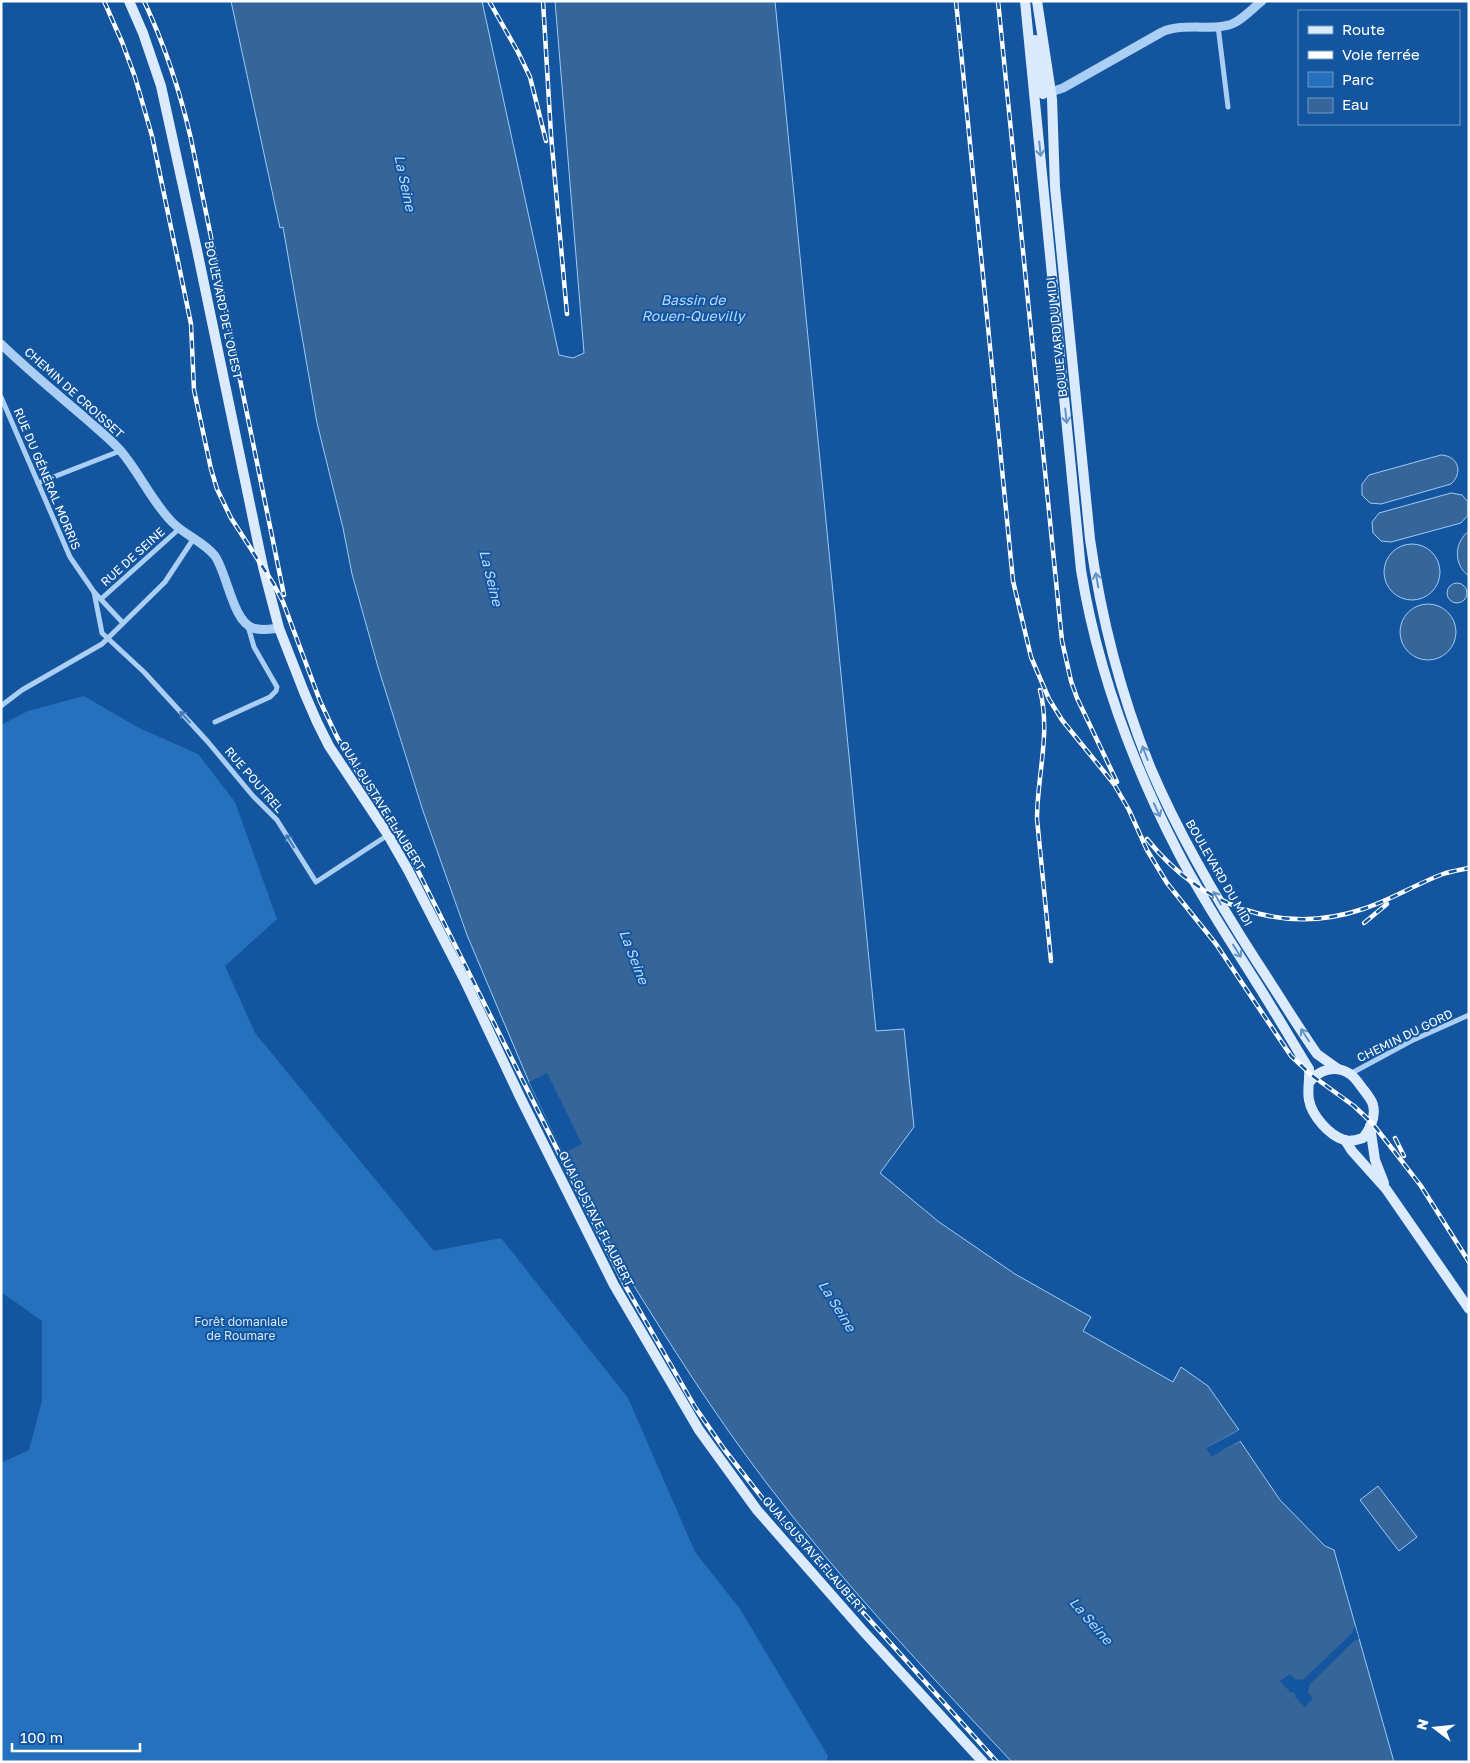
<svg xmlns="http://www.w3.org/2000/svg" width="1470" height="1763" viewBox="0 0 1470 1763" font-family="'Golos Text',sans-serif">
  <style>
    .green { fill: #2671bd }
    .water { fill: #356599; stroke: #9dcbf7 }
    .pier { fill: #13569f }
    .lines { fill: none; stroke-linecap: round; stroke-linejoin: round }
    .minor { stroke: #abcff4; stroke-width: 5 }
    .tertiary { stroke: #abcff4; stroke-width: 9 }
    .secondary { stroke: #dbebfd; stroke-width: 10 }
    .rail-casing { stroke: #fff; stroke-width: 4.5 }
    .rail { stroke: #13569f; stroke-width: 2.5; stroke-dasharray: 8; stroke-linecap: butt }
    .oneway { stroke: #6392c5 }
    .oneway2 { stroke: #417ab8 }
    .labels { text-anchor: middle; stroke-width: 4; stroke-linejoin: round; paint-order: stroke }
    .street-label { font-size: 12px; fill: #fff; stroke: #13569f }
    .park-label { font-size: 12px; fill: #d4e8fe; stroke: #13569f }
    .water-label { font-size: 14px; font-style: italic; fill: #b8d9fa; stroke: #13569f }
  </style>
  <rect width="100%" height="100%" fill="#13569f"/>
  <polygon class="green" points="84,696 137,727 198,754 235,802 277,919 225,966 255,1033 434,1251 501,1238 628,1398 695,1552 740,1609 828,1756 826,1762 1,1762 1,1463 29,1450 42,1401 42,1321 1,1292 1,725 28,711"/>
  <g class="water">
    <path d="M231 1H482L559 355 573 358 584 353 555 1H775L876 1031 904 1029 914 1127 880 1173 939 1222 1015 1274 1091 1317 1083 1331 1173 1382 1181 1367 1208 1386 1239 1430 1207 1448 1211 1456 1240 1441 1280 1500 1325 1546 1334 1550 1394 1762H1012C926 1671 840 1580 765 1481 714 1414 670 1344 626 1273H627L600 1227 529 1082 467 935 423 811 378 667 352 574 343 528 317 423 283 227 280 228Z"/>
    <path d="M1441 455C1459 456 1463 473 1451 484L1381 504 1370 503 1362 495V484L1369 475Z"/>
    <polygon points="1451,493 1462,495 1468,502 1468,515 1461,523 1391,542 1381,541 1373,533 1372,522 1379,513"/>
    <path d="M1469 531V576C1453 565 1454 542 1469 531Z"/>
    <circle cx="1412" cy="572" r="28"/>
    <circle cx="1457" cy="593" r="10"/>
    <circle cx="1428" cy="632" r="28"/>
    <polygon points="1378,1486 1417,1537 1399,1551 1360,1500"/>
  </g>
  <g class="pier">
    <polygon points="547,1073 582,1144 563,1153 529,1082"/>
    <polygon points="1239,1430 1241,1432 1210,1449 1212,1453 1239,1439 1242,1440 1211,1457 1206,1448"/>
    <polygon points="1355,1626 1359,1639 1354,1641 1309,1685 1308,1693 1313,1698 1305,1707 1295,1697 1296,1695 1293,1692 1291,1693 1280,1681 1290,1674 1295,1679 1303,1680 1352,1633"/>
  </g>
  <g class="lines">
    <g class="minor">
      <polyline points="1218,26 1228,107"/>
      <polyline points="1,397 70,557 94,592 123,623"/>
      <polyline points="38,483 120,451"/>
      <polyline points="94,592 102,633 144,672 208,742 253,796 277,820 316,882 388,835"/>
      <polyline points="101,599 179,529"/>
      <polyline points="1,706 22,690 102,644 165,582 194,538"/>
      <polyline points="215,722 270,697 276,691 277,687 254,647 248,626"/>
      <polyline points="1350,1074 1411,1041 1469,1015"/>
    </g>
    <g class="tertiary">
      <path d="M1051 92 1063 88 1162 32C1184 22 1216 32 1234 23 1244 18 1253 8 1262 1"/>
      <path d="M1 344C28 370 56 393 84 417 96 428 109 438 120 450 139 472 151 500 171 521 184 535 203 541 215 556 227 573 233 622 253 628 261 631 271 629 279 628"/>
    </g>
    <g class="secondary">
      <polyline points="129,1 143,33 161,86 197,250 263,567 279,628 304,692 317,722 329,746 388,835 408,870 466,983 521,1099 614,1285 699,1430 757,1510 864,1632 983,1762"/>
      <path d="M1025 1 1081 570C1097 669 1132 763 1178 852 1201 897 1229 939 1256 982 1274 1010 1291 1040 1309 1069 1310 1079 1307 1091 1309 1100 1312 1116 1329 1135 1344 1140 1350 1142 1357 1140 1363 1138 1370 1129 1376 1117 1373 1105 1372 1100 1366 1093 1363 1089 1359 1084 1355 1077 1350 1074 1335 1064 1318 1070 1309 1083"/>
      <path d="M1037 1 1052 99 1055 187 1090 539C1101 617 1121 696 1151 769 1180 837 1217 900 1257 962 1277 992 1296 1024 1317 1054L1338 1069"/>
      <polyline points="1035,40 1043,94"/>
      <polyline points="1370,1126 1375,1160 1384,1183"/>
      <polyline points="1345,1140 1352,1151 1386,1189 1469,1309"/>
    </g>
    <defs>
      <g id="rail">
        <polyline points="104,1 122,42 135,77 152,136 191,324 194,390 211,469 217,489 231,518 273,583 283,602 320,701 337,737 362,780 397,832 417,869 626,1287 695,1407 724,1449 774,1513 997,1762"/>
        <path d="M144 1C165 46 180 91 191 139L284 595"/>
        <polyline points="489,1 518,52 530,77 546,141"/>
        <polyline points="543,1 551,135 567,314"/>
        <polyline points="956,1 1013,581 1031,657 1049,699 1062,720 1114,784 1129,810 1147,850 1167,883 1216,944 1291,1056 1314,1077 1354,1106 1372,1123 1394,1151 1421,1186 1469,1262"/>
        <polyline points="998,1 1062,641 1071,681 1077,698 1117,782"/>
        <path d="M1040 690C1051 733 1037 776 1037 819L1051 961"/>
        <path d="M1147 839C1200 905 1280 937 1363 909 1391 900 1416 884 1443 874 1451 871 1460 870 1469 868"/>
        <polyline points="1364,923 1387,904"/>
        <polyline points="1395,1138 1404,1156"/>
      </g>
    </defs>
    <use href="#rail" class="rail-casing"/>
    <use href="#rail" class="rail"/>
  </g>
  <defs><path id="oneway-shaft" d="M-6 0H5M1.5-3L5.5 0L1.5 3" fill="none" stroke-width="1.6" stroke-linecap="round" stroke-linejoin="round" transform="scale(1.25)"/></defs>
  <g class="oneway">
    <use href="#oneway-shaft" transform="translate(1040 149) rotate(84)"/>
    <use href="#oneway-shaft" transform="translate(1066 416) rotate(84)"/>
    <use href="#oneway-shaft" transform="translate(1097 580) rotate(-100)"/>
    <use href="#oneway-shaft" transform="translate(1145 753) rotate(-111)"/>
    <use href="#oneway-shaft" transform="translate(1157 810) rotate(65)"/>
    <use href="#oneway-shaft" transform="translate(1217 898) rotate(-120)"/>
    <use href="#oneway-shaft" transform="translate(1237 951) rotate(58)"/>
    <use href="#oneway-shaft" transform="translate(1305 1035) rotate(-123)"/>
  </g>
  <g class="oneway2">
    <use href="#oneway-shaft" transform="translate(185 717) rotate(-132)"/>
    <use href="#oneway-shaft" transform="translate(290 841) rotate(-122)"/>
  </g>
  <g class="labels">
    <g class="street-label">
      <text transform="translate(223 310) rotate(78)" y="4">BOULEVARD DE L'OUEST</text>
      <text transform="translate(1057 337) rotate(-96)" y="4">BOULEVARD DU MIDI</text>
      <text transform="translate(74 393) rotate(42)" y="4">CHEMIN DE CROISSET</text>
      <text transform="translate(47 479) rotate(67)" y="4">RUE DU GÉNÉRAL MORRIS</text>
      <text transform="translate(133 557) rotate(-42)" y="4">RUE DE SEINE</text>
      <text transform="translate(254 780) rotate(49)" y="4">RUE POUTREL</text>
      <text transform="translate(382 806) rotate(58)" y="4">QUAI GUSTAVE FLAUBERT</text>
      <text transform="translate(1219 873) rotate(60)" y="4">BOULEVARD DU MIDI</text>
      <text transform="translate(1405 1036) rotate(-26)" y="4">CHEMIN DU GORD</text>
      <text transform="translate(596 1219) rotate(63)" y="4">QUAI GUSTAVE FLAUBERT</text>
      <text transform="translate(814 1555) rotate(49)" y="4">QUAI GUSTAVE FLAUBERT</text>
    </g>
    <g class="park-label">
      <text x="241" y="1326">Forêt domaniale<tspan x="241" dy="14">de Roumare</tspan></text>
    </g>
    <g class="water-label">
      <text transform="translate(405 183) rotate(78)" y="5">La Seine</text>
      <text x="693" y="305">Bassin de<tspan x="693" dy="16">Rouen-Quevilly</tspan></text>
      <text transform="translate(491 578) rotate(76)" y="5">La Seine</text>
      <text transform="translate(634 957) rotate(69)" y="5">La Seine</text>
      <text transform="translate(837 1306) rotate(58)" y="5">La Seine</text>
      <text transform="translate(1091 1621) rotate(49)" y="5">La Seine</text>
    </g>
  </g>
  <rect width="1470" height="1763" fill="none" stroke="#ffffff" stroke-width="5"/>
  <rect x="1298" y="10" width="162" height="115" fill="#13569f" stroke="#719ac5"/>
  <rect x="1308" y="26" width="25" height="8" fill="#dbebfd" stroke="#719ac5"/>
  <text x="1342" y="35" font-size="15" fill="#ffffff">Route</text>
  <rect x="1308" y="51" width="25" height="8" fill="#ffffff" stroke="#719ac5"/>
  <text x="1342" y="60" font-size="15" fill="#ffffff">Voie ferrée</text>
  <rect x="1308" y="72" width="25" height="15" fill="#2671bd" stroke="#719ac5"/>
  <text x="1342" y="85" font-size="15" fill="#ffffff">Parc</text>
  <rect x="1308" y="98" width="25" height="15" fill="#356599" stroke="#719ac5"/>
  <text x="1342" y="110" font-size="15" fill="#ffffff">Eau</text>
  <g transform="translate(1435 1728) rotate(286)" stroke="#13569f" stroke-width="4" paint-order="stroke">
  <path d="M0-4L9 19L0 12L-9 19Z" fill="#ffffff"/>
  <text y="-8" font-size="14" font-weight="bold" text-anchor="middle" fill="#ffffff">N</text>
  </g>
  <path d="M12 1743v8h128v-8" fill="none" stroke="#ffffff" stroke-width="2.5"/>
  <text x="20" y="1743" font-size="15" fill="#ffffff" stroke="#13569f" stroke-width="4" paint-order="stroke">100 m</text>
</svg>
